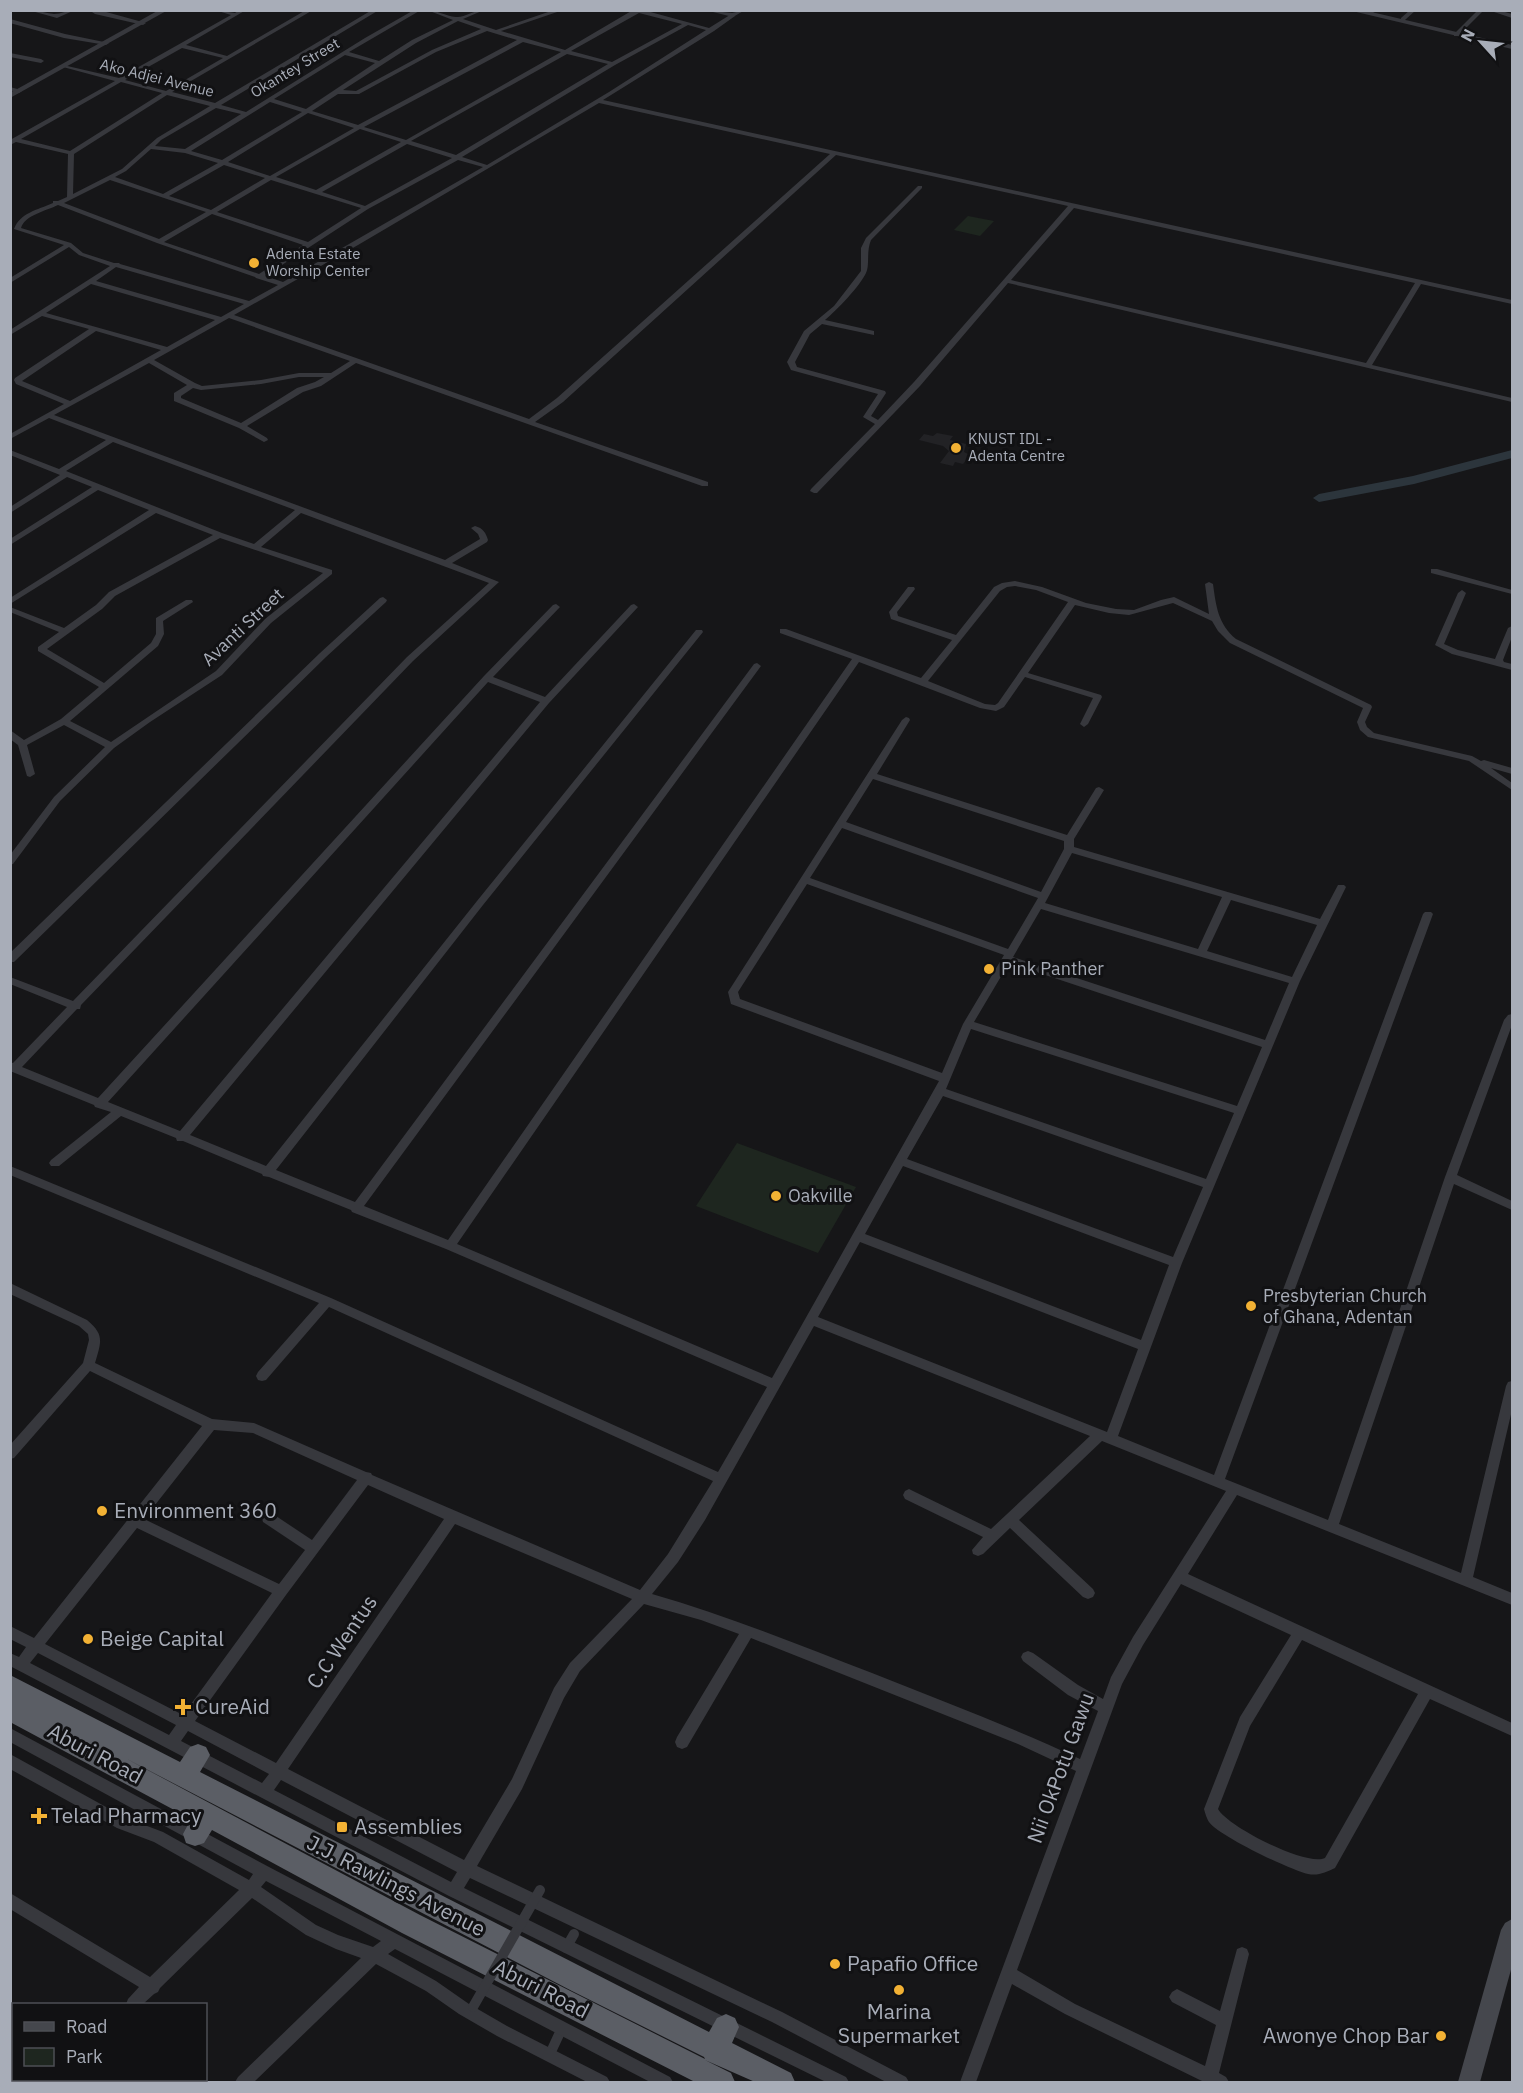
<svg xmlns="http://www.w3.org/2000/svg" width="1523" height="2093" viewBox="0 0 1523 2093" font-family="'IBM Plex Sans',sans-serif">
  <style>
    .built { fill: #222225 }
    .green { fill: #1e261f }
    .lines { fill: none; stroke-linecap: round; stroke-linejoin: round }
    .river { fill: #2c353c; fill-rule: evenodd }
    .pedestrian { stroke: #37383d; stroke-width: 10 }
    .minor { fill: #37383d; fill-rule: evenodd }
    .tertiary { fill: #37383d; fill-rule: evenodd }
    .secondary { fill: #45474d; fill-rule: evenodd }
    .trunk { fill: #5b5e65; fill-rule: evenodd }
    .pedestrian-bridge { stroke: #37383d; stroke-width: 10 }
    .poi-dot { fill: #f2b134; stroke: #111113; stroke-width: 2 }
    .labels { text-anchor: middle; stroke-width: 6; stroke-linejoin: round; paint-order: stroke }
    .far-street-label { font-size: 15px; fill: #a8adb8; stroke: #111113 }
    .far-poi-label { font-size: 15px; fill: #a8adb8; stroke: #111113; text-anchor: start }
    .street-label { font-size: 18px; fill: #a8adb8; stroke: #111113 }
    .poi-label { font-size: 18px; fill: #a8adb8; stroke: #111113; text-anchor: start }
    .near-poi-label { font-size: 21px; fill: #a8adb8; stroke: #111113; text-anchor: start }
    .near-street-label { font-size: 21px; fill: #a8adb8; stroke: #111113 }
  </style>
  <rect width="100%" height="100%" fill="#161618"/>
  <polygon class="built" points="937,433 953,436 950,440 966,444 964,452 970,455 963,464 955,462 953,466 940,463 949,451 943,446 919,440 924,434 933,436"/>
  <g class="green">
    <polygon points="968,216 994,221 980,236 954,230"/>
    <polygon points="737,1143 856,1187 818,1253 696,1206"/>
  </g>
  <g class="lines">
    <polygon class="river" points="1512,450 1512,458 1414,484 1319,502 1313,498 1319,494 1413,476"/>
    <g class="pedestrian">
      <polyline points="566,1948 574,1934"/>
      <polyline points="549,2056 562,2028"/>
    </g>
    <g class="minor">
      <path d="M28 10C37 10 45 13 54 14 61 14 68 10 75 10L57 18Z"/>
      <polygon points="93,10 99,10 146,23 143,25 95,14 92,12"/>
      <path d="M215 10 235 13 239 10H246L186 45 227 56 306 10H313L172 92 215 103 372 10H379L221 105 246 112 365 38 414 10H421L349 52 379 61 412 40 453 20 427 10C437 10 445 16 456 17 464 18 474 10 484 10L463 19 496 30 554 10H563L501 31 565 50 633 10H643L709 28 733 13 735 14V16L714 31 603 100 1512 300V304L1421 284 1372 365 1512 398V402L1008 283 920 386 817 493H814L810 491 811 489 875 424 863 417 878 394 791 370 787 362 804 331 834 306 861 271V248L866 238 918 186H922V188L871 240C866 252 870 265 866 273 860 286 837 310 825 320L874 331V335L822 324 810 334 795 362 797 367 885 391 886 393 871 416 878 420 914 382 1068 206 836 155 563 402 535 422 708 482V486H702L356 363 321 386 303 392 247 426 267 438 268 440 264 442 239 428 174 401V393L187 385 149 363 54 415 445 560 480 539 478 534 471 528 475 526C483 528 486 533 488 540L487 542 452 563 499 582 413 661 81 1005 80 1009H77L22 1067 98 1098 484 676 553 605 556 604 560 607 493 677 545 697 631 605 634 604 638 607 549 703 190 1135 266 1166 477 901 696 630H702L703 632 483 905 276 1170 355 1202 754 664 757 663 761 666 364 1206 448 1240 852 659 780 633V629H786L921 678 952 640 891 619 889 612 908 587H914L915 589 897 612 898 616 956 635 994 587 1002 583 1015 581 1042 587 1086 603 1116 609 1134 610 1161 600 1174 597 1209 614 1205 584 1209 582 1213 584C1216 606 1218 624 1236 639L1371 705 1372 707 1365 722 1367 727 1374 733 1472 756 1481 761 1484 760 1512 768V774L1491 768 1512 783V790L1469 761 1368 737 1360 730 1357 722 1363 708 1230 643 1218 631 1212 621 1173 603 1129 615 1109 613 1075 605 1028 673 1101 695 1102 697 1088 724 1084 727 1080 724 1093 698 1025 677 1004 707 996 711 980 708 859 662 457 1244 772 1378 939 1081 731 1004 728 992 902 720 906 717 909 718 910 720 877 774 1067 835 1096 788 1099 787 1104 790 1074 839V847L1320 919 1338 885H1344L1346 887 1300 981 1182 1263 1118 1436 1214 1475 1423 914 1425 912H1431L1433 914 1225 1479 1328 1520 1445 1177 1504 1020 1508 1015 1512 1014V1025L1457 1175 1512 1201V1210L1454 1184 1339 1524 1461 1573 1506 1386 1508 1382 1512 1381V1410L1473 1577 1512 1593V1605L1237 1495 1188 1574 1512 1723V1736L1430 1699 1335 1868C1326 1872 1319 1876 1308 1874 1290 1870 1219 1836 1209 1822 1207 1819 1205 1813 1204 1809L1240 1717 1291 1635 1181 1584 1143 1645 1122 1684 1017 1970 1075 2004 1205 2066 1216 2025 1172 2002 1169 1997 1172 1992 1177 1989 1220 2011 1237 1949 1242 1947 1247 1949 1249 1954 1219 2073 1226 2077 1229 2082H1204L1065 2014 1012 1984 976 2082H960L1076 1771 1018 1744 751 1638 687 1747 682 1749 677 1747 675 1742 677 1737 739 1634 701 1620 644 1604 580 1671 564 1698 522 1789 477 1866 782 2012 906 2077 909 2082H886L772 2022 470 1878 464 1888 846 2077 849 2082H826L449 1896 10 1666V1653L19 1657 26 1647 10 1639V1626L34 1638 202 1426 90 1371 14 1458 10 1459V1445L83 1363 89 1340 88 1334 79 1326 10 1294V1283L87 1320C105 1335 101 1342 95 1363L212 1419 254 1423 366 1472 371 1473 372 1475 640 1590 668 1554 713 1481 329 1307 266 1380 262 1381 258 1380 256 1376 258 1372 319 1303 10 1175V1166L331 1298 718 1472 767 1387 446 1249 352 1212 351 1210 269 1177 263 1176 262 1174 183 1141H177L176 1138 121 1116 59 1166H51L49 1163 51 1160 111 1112 95 1107 94 1105 10 1071V1062L13 1063 67 1007 10 984V977L73 1001 407 657 489 583 301 513 261 547 332 570V574L271 623 222 675 150 722 114 748 60 801 13 864 10 865V855L54 797 105 747 64 725 27 745 35 774 30 777 27 776 18 745 10 739V730L24 740 61 719 99 687 38 651V647L59 632 10 612V607L64 628 96 605 109 592 213 535 156 513 10 604V598L149 510 98 490 10 545V539L92 487 67 477 10 513V507L60 475 10 455V450L59 469 106 440 49 418 10 439V434L64 404 16 384 14 380 15 378 89 329 42 316 10 335V330L110 266 79 255 69 247 10 283V278L64 245 14 229C20 213 37 210 53 203V201H58L67 197 68 154 16 142 10 145V140L115 81 63 67V65L119 78 231 15ZM639 13 682 24 612 62 571 51ZM458 21 481 29 432 50 356 91 343 90 416 43ZM688 25 706 30 609 92 487 165 462 157 615 65ZM487 31 517 40 358 125 312 111 338 94H359L436 52ZM523 42 561 52 406 140 364 127ZM182 48 223 58 166 91 125 80ZM567 54 608 64 456 155 411 141ZM345 55 375 63 306 109 274 99ZM121 82 162 93 70 151 21 139ZM167 95 210 106 157 138 122 169 73 194 74 154ZM270 102 302 112 222 160 191 151ZM599 103 830 154 557 398 529 419 234 315 358 245ZM216 108 241 114 185 149 155 146 161 140ZM308 113 354 128 270 176 228 162ZM360 129 401 142 316 190 276 177ZM407 144 452 158 365 206 322 192ZM151 149 185 153 218 163 163 194 115 177 126 171ZM458 160 483 167 283 282 265 276 368 209ZM224 165 265 178 211 210 169 196ZM110 180 206 212 159 239 64 203ZM271 180 361 208 308 242 217 212ZM58 205 157 243 255 277 256 278 278 285 249 301 120 264 119 263H114L83 253 71 243 21 228C25 215 46 211 58 205ZM1074 208 1415 283 1366 363 1011 280ZM212 214 303 245 259 274 164 242ZM116 267 244 304 221 317 96 281ZM91 284 215 320 167 347 46 313ZM229 318 350 361 331 373H299L261 380 202 386 195 383 154 360ZM96 331 161 350 70 401 22 381ZM299 377H324L315 382 297 388 241 423 181 398V396L193 388 201 390 261 384ZM113 442 295 510 254 544 222 533 66 471ZM220 538 323 573 265 619 216 671 111 742 70 721 158 646 164 634 163 621 193 602 192 600H186L156 618V634L151 643 104 683 47 649 102 609 115 596ZM1015 586 1036 590 1068 602 998 703 995 705 985 704 928 681 1000 591 1007 587ZM488 682 540 702 180 1131 108 1102ZM873 779 1064 841V849L1041 892 846 822ZM842 828 1038 898 1008 949 810 878ZM1072 853 1222 897 1198 949 1045 903ZM807 884 1004 955 963 1024 942 1073 740 999 738 992ZM1231 900 1317 925 1292 977 1207 951ZM1041 909 1289 983 1265 1040 1013 957ZM1009 963 1262 1047 1237 1106 974 1022ZM971 1029 1234 1113 1206 1179 946 1089ZM943 1096 1203 1187 1173 1257 907 1159ZM903 1166 1169 1265 1141 1340 865 1234ZM860 1242 1138 1349 1107 1432 818 1317ZM814 1326 1090 1436 991 1529 913 1491 909 1489 905 1491 903 1495 905 1499 983 1537 972 1550 973 1554 978 1556 983 1554 1010 1528 1083 1597 1088 1599 1093 1597 1095 1593 1093 1589 1019 1520 1102 1441 1226 1491 1133 1637 1111 1677 1103 1699 1078 1685 1033 1653 1028 1651 1023 1653 1021 1657 1023 1661 1068 1695 1098 1711 1080 1759C1012 1727 942 1701 872 1673 800 1645 728 1616 652 1594L678 1562 705 1520ZM214 1430 253 1433 357 1480 312 1540 273 1514 268 1512 263 1514 262 1518 263 1522 305 1550 279 1584 144 1519ZM368 1485 444 1519 276 1763 195 1721 286 1595ZM455 1524 632 1599 570 1663 554 1688 512 1779 464 1860 288 1769ZM137 1528 272 1593 183 1715 45 1644ZM1302 1640 1418 1694 1325 1858C1306 1867 1227 1826 1218 1809L1250 1726ZM38 1653 176 1725 169 1735 30 1663ZM188 1731 269 1774 262 1783 181 1741ZM281 1780 457 1872 451 1882 274 1790Z"/>
      <polygon points="1370,10 1376,10 1372,14 1369,12"/>
      <polygon points="1410,10 1416,10 1405,20 1401,20 1401,18"/>
      <polygon points="1478,10 1484,10 1458,36 1454,36 1454,34"/>
      <polygon points="1488,10 1498,10 1512,14 1512,18"/>
      <polygon points="10,19 65,34 109,43 106,45 64,38 10,23"/>
      <polygon points="10,53 41,59 44,61 41,63 10,57"/>
      <polygon points="10,87 21,90 22,91 19,93 10,91"/>
      <polygon points="1431,569 1437,569 1512,590 1512,594 1431,573"/>
      <polygon points="1462,590 1466,593 1444,644 1458,650 1495,659 1508,628 1512,626 1512,637 1503,660 1504,662 1512,664 1512,670 1452,654 1435,645 1458,593"/>
      <polygon points="383,597 387,600 386,602 326,657 14,962 10,962 10,953 320,653 380,598"/>
      <path d="M10 1728 269 1867 670 2077 673 2082H650L395 1949 388 1954 436 1981 469 2004 507 2026 607 2077 610 2082H587L497 2036 459 2014 426 1991 376 1964 254 2082H235L238 2077 361 1958 336 1949 306 1935 252 1898 160 1988 158 1992 154 1994 143 2004H126L128 1999 139 1987 10 1909V1893L150 1977 239 1890 154 1842 117 1828 10 1769V1754L126 1818 163 1832 249 1880 253 1874 10 1742ZM266 1881 381 1941 373 1947 338 1935 316 1925 261 1887Z"/>
      <polygon points="10,2074 14,2075 14,2080 19,2080 20,2082 10,2082"/>
      <polygon points="39,2080 57,2080 56,2082 38,2082"/>
    </g>
    <g class="tertiary">
      <polygon points="159,10 168,10 10,98 10,93"/>
      <polygon points="705,10 732,13 745,10 733,17"/>
      <polygon points="1348,10 1363,10 1512,45 1512,49"/>
    </g>
    <polygon class="secondary" points="1512,1919 1512,1966 1480,2082 1458,2082 1501,1930 1505,1923"/>
    <path class="trunk" d="M10 1675 180 1762 190 1747 198 1744 206 1747 210 1755 200 1772 709 2032 717 2018 726 2014 735 2018 739 2027 732 2043 791 2073 795 2082H755L705 2060 731 2073 735 2082H695L402 1933 212 1830 204 1843 195 1846 186 1843 183 1834 191 1819 10 1722ZM125 1758 572 1991 704 2057 705 2059 420 1915Z"/>
    <polyline class="pedestrian-bridge" points="473,2007 540,1890"/>
  </g>
  <g class="poi-dot">
    <circle cx="254" cy="263" r="6"/>
    <circle cx="956" cy="448" r="6"/>
    <circle cx="989" cy="969" r="6"/>
    <circle cx="776" cy="1196" r="6"/>
    <circle cx="1251" cy="1306" r="6"/>
    <circle cx="102" cy="1511" r="6"/>
    <circle cx="88" cy="1639" r="6"/>
    <path d="M180 1698h6v6h6v6h-6v6h-6v-6h-6v-6h6z"/>
    <path d="M36 1807h6v6h6v6h-6v6h-6v-6h-6v-6h6z"/>
    <rect x="336" y="1821" width="12" height="12" rx="3"/>
    <circle cx="835" cy="1964" r="6"/>
    <circle cx="899" cy="1990" r="6"/>
    <circle cx="1441" cy="2036" r="6"/>
  </g>
  <g class="labels">
    <g class="far-street-label">
      <text transform="translate(295 68) rotate(-31)" y="5">Okantey Street</text>
      <text transform="translate(157 78) rotate(14)" y="5">Ako Adjei Avenue</text>
    </g>
    <g class="far-poi-label">
      <text x="266" y="259">Adenta Estate<tspan x="266" dy="17">Worship Center</tspan></text>
      <text x="968" y="444">KNUST IDL -<tspan x="968" dy="17">Adenta Centre</tspan></text>
    </g>
    <g class="street-label">
      <text transform="translate(243 627) rotate(-43)" y="6">Avanti Street</text>
    </g>
    <g class="poi-label">
      <text x="1001" y="975">Pink Panther</text>
      <text x="788" y="1202">Oakville</text>
      <text x="1263" y="1302">Presbyterian Church<tspan x="1263" dy="21">of Ghana, Adentan</tspan></text>
    </g>
    <g class="near-poi-label">
      <text x="114" y="1518">Environment 360</text>
      <text x="100" y="1646">Beige Capital</text>
      <text x="195" y="1714">CureAid</text>
      <text x="51" y="1823">Telad Pharmacy</text>
      <text x="354" y="1834">Assemblies</text>
      <text x="847" y="1971">Papafio Office</text>
      <text x="899" y="2019" text-anchor="middle">Marina<tspan x="899" dy="24">Supermarket</tspan></text>
      <text x="1429" y="2043" text-anchor="end">Awonye Chop Bar</text>
    </g>
    <g class="near-street-label">
      <text transform="translate(342 1642) rotate(-56)" y="7">C.C Wentus</text>
      <text transform="translate(95 1754) rotate(28)" y="7">Aburi Road</text>
      <text transform="translate(1061 1768) rotate(-70)" y="7">Nii OkPotu Gawu</text>
      <text transform="translate(396 1886) rotate(27)" y="7">J.J. Rawlings Avenue</text>
      <text transform="translate(541 1989) rotate(27)" y="7">Aburi Road</text>
    </g>
  </g>
  <rect width="1523" height="2093" fill="none" stroke="#a8adb8" stroke-width="24"/>
  <rect x="12" y="2003" width="195" height="78" fill="#111113" stroke="#4d4f55" stroke-width="1.5"/>
  <rect x="24" y="2022" width="30" height="9" fill="#45474d" stroke="#4d4f55" stroke-width="1.5"/>
  <text x="66" y="2033" font-size="18" fill="#a8adb8">Road</text>
  <rect x="24" y="2048" width="30" height="18" fill="#1e261f" stroke="#4d4f55" stroke-width="1.5"/>
  <text x="66" y="2063" font-size="18" fill="#a8adb8">Park</text>
  <g transform="translate(1481 42) rotate(297)" stroke="#111113" stroke-width="4.5" paint-order="stroke">
  <path d="M0-4.5L10 22L0 15L-10 22Z" fill="#a8adb8"/>
  <text y="-9" font-size="16" font-weight="bold" text-anchor="middle" fill="#a8adb8">N</text>
  </g>
</svg>
